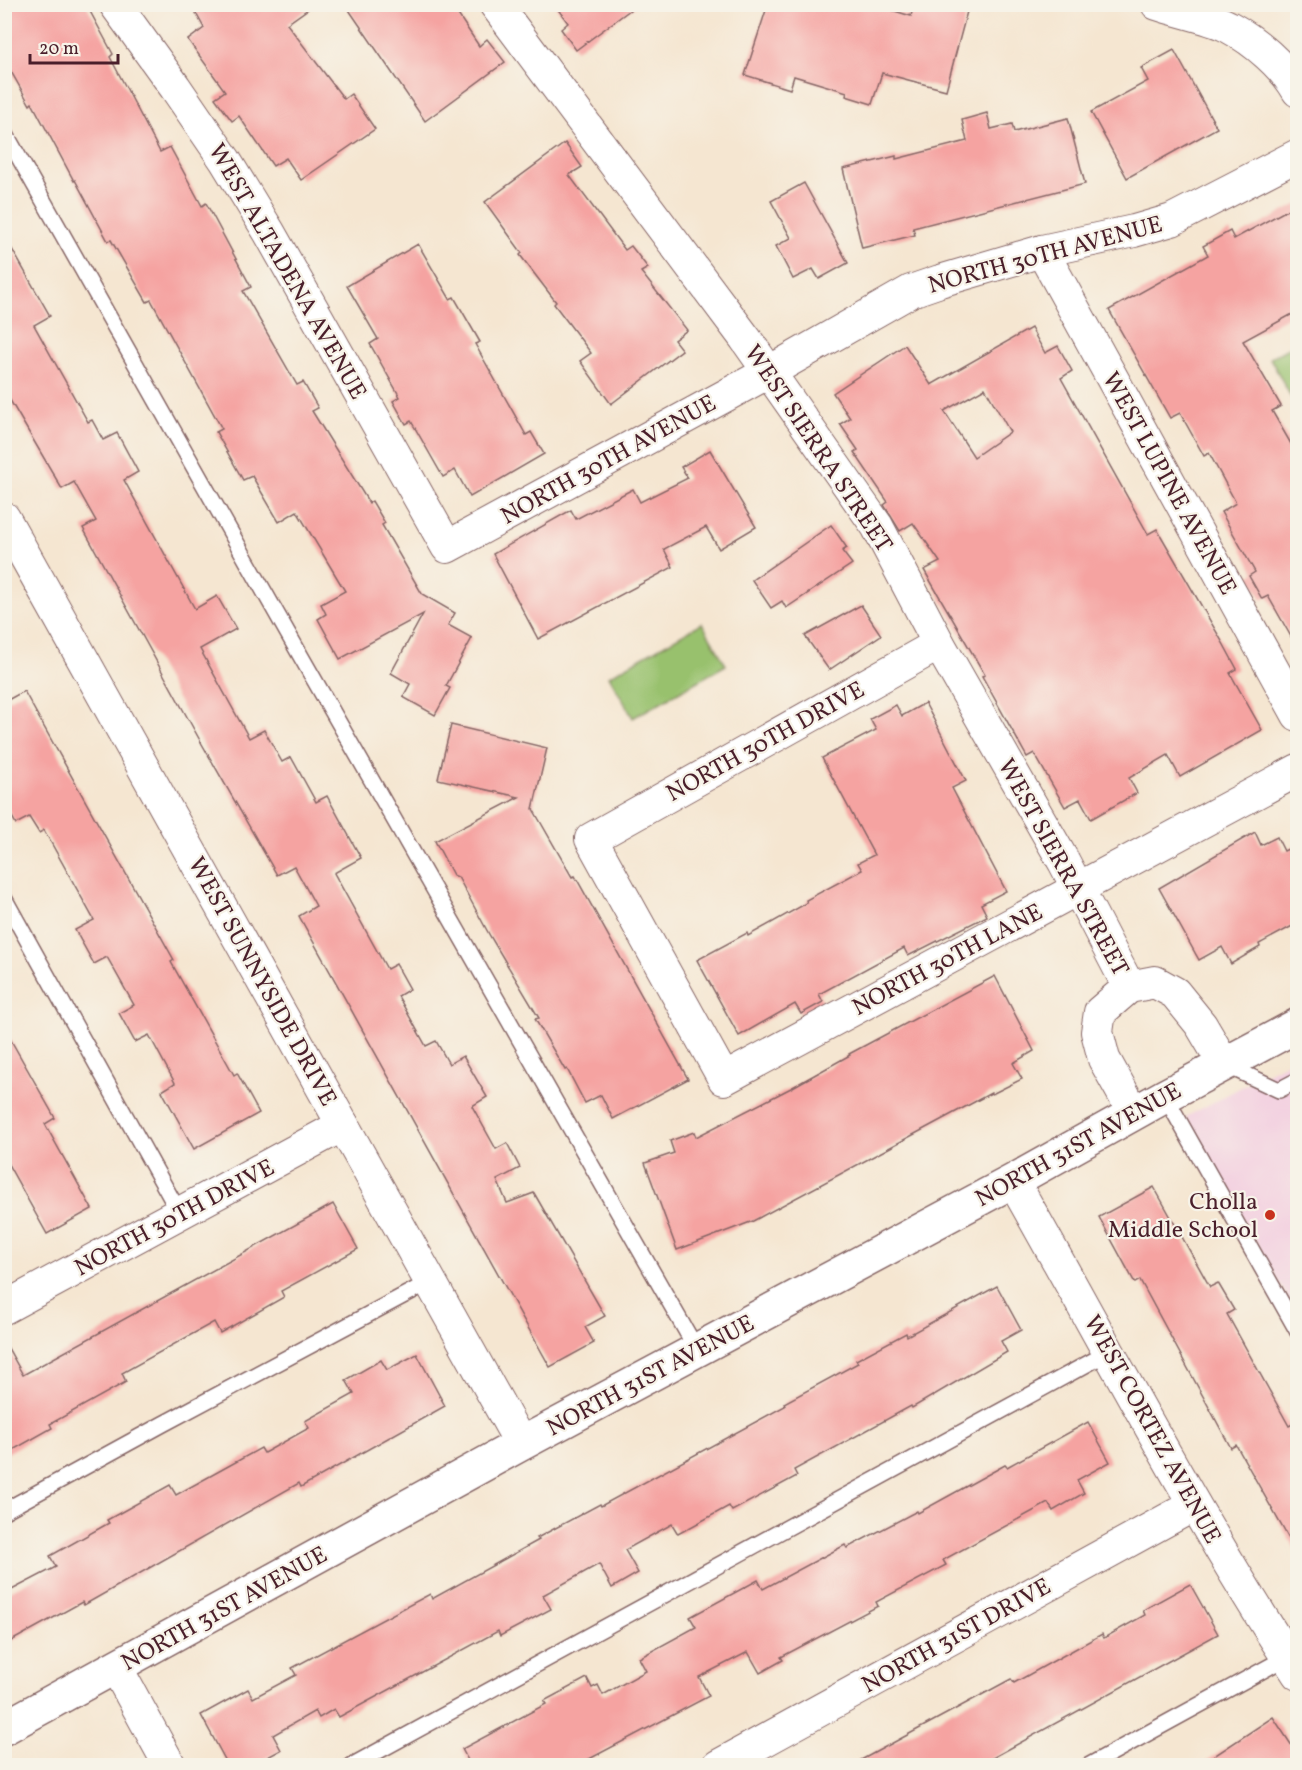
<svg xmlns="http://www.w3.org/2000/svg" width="1302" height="1770" viewBox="0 0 1302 1770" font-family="Vollkorn,serif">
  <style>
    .built { fill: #f3cfe0 }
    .green { fill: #98c16d; stroke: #71704c; stroke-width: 1.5 }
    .building { fill: #f5a3a1; fill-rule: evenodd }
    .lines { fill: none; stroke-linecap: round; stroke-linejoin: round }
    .lane-casing { stroke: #866565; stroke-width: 18 }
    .street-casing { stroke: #866565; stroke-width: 34 }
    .secondary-casing { stroke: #866565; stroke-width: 36 }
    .lane { stroke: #fff; stroke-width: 15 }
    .street { stroke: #fff; stroke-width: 32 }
    .secondary { stroke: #fff; stroke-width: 33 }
    .poi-dot { fill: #c8321e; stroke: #f7f3e8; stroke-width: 2 }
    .labels { text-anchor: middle; stroke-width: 4.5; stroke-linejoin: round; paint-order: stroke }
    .street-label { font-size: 24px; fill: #4a1f2b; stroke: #f7f3e8 }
    .poi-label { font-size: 24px; fill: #4a1f2b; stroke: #f7f3e8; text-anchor: end }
  </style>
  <rect width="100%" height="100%" fill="#f7f3e8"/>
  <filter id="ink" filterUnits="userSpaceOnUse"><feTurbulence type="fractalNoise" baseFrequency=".0167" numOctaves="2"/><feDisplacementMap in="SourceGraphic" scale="12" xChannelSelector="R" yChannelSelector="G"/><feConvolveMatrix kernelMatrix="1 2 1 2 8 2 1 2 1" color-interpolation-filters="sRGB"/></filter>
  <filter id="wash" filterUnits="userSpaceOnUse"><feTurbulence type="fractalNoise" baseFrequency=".008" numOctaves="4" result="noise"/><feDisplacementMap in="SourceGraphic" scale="24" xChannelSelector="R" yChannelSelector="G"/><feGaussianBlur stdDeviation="1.35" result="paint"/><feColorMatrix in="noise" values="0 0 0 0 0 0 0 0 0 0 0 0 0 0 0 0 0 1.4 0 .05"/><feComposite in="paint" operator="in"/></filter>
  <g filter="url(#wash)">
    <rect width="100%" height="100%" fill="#f5e6d1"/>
    <polygon class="built" points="1297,1057 1297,1314 1186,1117"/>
    <g class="green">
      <polygon points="1297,343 1297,408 1270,358"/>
      <polygon points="702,623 726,665 633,718 609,676"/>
    </g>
    <g id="blocks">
      <g class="building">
        <polygon points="4,4 86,4 113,54 110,57 160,152 170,147 202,206 206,203 251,287 243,291 297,385 303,382 318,408 312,411 369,503 372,501 385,523 382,525 422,594 455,613 448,625 472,638 446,686 450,688 435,715 403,697 410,684 391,673 423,614 340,659 318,619 326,614 321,604 345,591 297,511 279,522 252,476 243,480 216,432 222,429 151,300 147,302 111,240 108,241 75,180 74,181 32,103 30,105 4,59"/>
        <polygon points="191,4 315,4 287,24 344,99 351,94 375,129 301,180 286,158 273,166 239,116 232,121 215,98 225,91 188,40 204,28"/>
        <polygon points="345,4 451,4 479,46 487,39 505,62 425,121"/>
        <polygon points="554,4 638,4 576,50 561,29 568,23"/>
        <polygon points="768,4 872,4 911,16 914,4 969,4 946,90 882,73 872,104 846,96 847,92 794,76 790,89 745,75"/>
        <polygon points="1174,50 1217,128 1127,178 1091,112 1148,81 1141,68"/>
        <polygon points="987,113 991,129 1012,124 1014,132 1068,118 1085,184 913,228 915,235 862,248 843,169 896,156 896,159 967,141 962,120"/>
        <polygon points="565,143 582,167 569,175 625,250 631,246 648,268 641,272 687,330 674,340 682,350 611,404 580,361 591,353 554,304 556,302 520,255 522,253 485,202"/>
        <polygon points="804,183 848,263 819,279 813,269 793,279 776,246 791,238 771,201"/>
        <polygon points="1298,204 1298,311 1243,341 1281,406 1272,411 1298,456 1298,649 1268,596 1262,599 1249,576 1255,572 1221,512 1236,503 1209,453 1204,456 1180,413 1170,418 1109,310 1208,255 1203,246 1230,231 1234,239"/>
        <polygon points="4,235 50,316 34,325 88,422 92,420 103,440 117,433 138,472 124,480 195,609 217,596 236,629 200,649 249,738 264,730 282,762 291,757 316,802 327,796 361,858 334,873 387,969 396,964 410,989 398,996 426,1046 436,1041 449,1064 463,1056 487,1097 472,1106 496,1149 507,1143 520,1168 497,1180 507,1203 534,1193 605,1316 585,1327 594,1343 550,1367 299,916 316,906 294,866 277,875 202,744 83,528 96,521 74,482 62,489 4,390"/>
        <polygon points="418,244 450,299 454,297 480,342 475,344 526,435 531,432 544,454 470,497 455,470 443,477 411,421 406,424 393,401 400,397 370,344 378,339 347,286"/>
        <path d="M1031 328 1045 353 1058 346 1072 371 1061 378 1148 534 1157 529 1223 643 1237 669 1230 673 1262 730 1180 777 1168 755 1129 778 1137 793 1091 819 1080 799 1065 807 1034 753 1027 757 982 676 985 675 924 570 940 562 913 523 900 531 884 505 888 502 854 452 858 450 840 424 850 418 833 393 905 345 931 385ZM985 388 1010 432 974 457 944 411Z"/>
        <polygon points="710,450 756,527 719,549 706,527 664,549 673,567 538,639 493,554 571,510 576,519 633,489 640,502 688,478 681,467"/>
        <polygon points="831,525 847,548 842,551 852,564 786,608 782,601 771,608 752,580"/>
        <polygon points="861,605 881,635 829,670 805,636"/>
        <polygon points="24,691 174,960 171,962 234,1075 237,1073 259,1113 194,1149 162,1091 175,1083 149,1035 135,1042 119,1013 134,1005 107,957 94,964 75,930 94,920 44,830 39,833 29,817 16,824 4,802 4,702"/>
        <polygon points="925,703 966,781 952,788 1006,891 981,904 987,916 908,956 904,948 819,994 823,1002 801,1014 795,1004 739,1036 697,960 747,933 748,936 807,903 806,900 862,870 858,863 874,855 822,758 876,730 870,719 896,705 902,716"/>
        <polygon points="451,725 547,748 533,809 572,877 575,876 688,1079 613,1119 601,1095 585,1103 567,1069 565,1070 535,1019 539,1018 490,936 458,877 453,875 435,841 519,797 438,779"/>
        <polygon points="1255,832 1261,845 1277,837 1284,851 1298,844 1298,923 1259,944 1260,947 1231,964 1222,947 1199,960 1159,888"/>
        <polygon points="995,976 1034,1051 1013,1063 1022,1079 992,1094 991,1093 753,1221 677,1250 645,1163 674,1153 670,1141 694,1132 696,1137 791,1088 850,1055 849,1054"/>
        <polygon points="4,1028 55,1118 45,1124 92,1209 47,1234 4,1157"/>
        <polygon points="1154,1187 1210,1287 1218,1283 1234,1310 1227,1314 1289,1426 1298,1421 1298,1555 1236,1445 1231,1448 1140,1280 1135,1283 1099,1217"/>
        <polygon points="333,1204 358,1249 281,1291 284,1297 220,1333 214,1322 122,1373 126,1382 50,1424 52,1428 4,1455 4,1341 23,1375"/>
        <polygon points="997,1286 1021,1330 1001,1341 1007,1352 912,1408 911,1406 794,1470 797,1476 732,1511 729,1506 678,1534 672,1524 625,1550 638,1573 612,1588 599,1564 543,1595 551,1609 500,1636 498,1631 339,1717 334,1709 319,1718 315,1711 273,1735 281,1750 255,1764 228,1765 201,1715 248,1689 253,1698 296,1675 292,1668 430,1594 432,1599 539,1540 537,1538 600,1504 601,1506 785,1406 784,1403 858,1363 856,1360 906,1333 907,1336"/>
        <polygon points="417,1354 445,1406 301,1487 299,1483 84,1605 82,1602 4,1645 4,1594 56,1567 50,1556 109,1523 107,1520 170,1485 176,1495 261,1448 264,1453 309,1428 305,1421 354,1394 346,1380 381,1360 387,1370"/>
        <polygon points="1088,1422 1110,1462 1077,1480 1084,1493 1053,1511 1048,1503 943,1560 946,1565 876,1602 878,1606 781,1657 783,1660 760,1673 748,1652 699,1677 709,1696 576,1766 471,1766 462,1749 546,1704 544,1701 587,1678 592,1688 598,1685 603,1695 646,1671 639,1658 696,1627 690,1617 758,1580 763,1589 845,1545 847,1548 917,1511 918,1513 1005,1465 1007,1467"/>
        <polygon points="1190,1584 1218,1634 978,1766 850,1766 1011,1679 1014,1683 1102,1634 1104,1638 1145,1615 1143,1610"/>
        <polygon points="1273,1717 1298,1755 1298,1766 1199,1766"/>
      </g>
    </g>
  </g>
  <g filter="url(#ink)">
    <use href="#blocks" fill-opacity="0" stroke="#866565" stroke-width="1.5"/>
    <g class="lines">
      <defs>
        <g id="lane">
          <polyline points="4,131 287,632 697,1350"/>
          <polyline points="4,898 180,1214"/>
          <polyline points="1226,1065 1279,1090 1298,1080"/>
          <polyline points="1165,1096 1298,1332"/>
          <polyline points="4,1511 163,1424 431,1281"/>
          <polyline points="351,1766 1109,1352"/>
          <polyline points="1088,1766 1287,1657"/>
        </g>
        <g id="street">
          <polyline points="115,4 175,87 225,160 269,232 447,547 769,372 911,291 940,281 1042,251 1134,231 1172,220 1298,155"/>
          <polyline points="495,4 745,338 877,526 939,644 1064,862 1129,987"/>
          <path d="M1157 4C1177 11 1213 18 1229 27 1255 41 1284 66 1298 91"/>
          <polyline points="1042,251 1298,715"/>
          <polyline points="4,518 521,1444"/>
          <polyline points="939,644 591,839 724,1079 1298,770"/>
          <polyline points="1134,1113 1104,1059 1097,1032 1100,1012 1129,987 1155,982 1175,993 1201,1025 1224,1064"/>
          <path d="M1013 1181C1107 1346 1194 1515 1298 1674"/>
          <polyline points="4,1308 343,1125"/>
          <polyline points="116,1667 170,1766"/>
          <polyline points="718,1766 1194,1505"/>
        </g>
        <polyline id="secondary" points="4,1728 521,1444 1013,1181 1165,1096 1298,1025"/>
      </defs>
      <use href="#lane" class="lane-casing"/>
      <use href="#street" class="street-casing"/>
      <use href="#secondary" class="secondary-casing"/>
      <use href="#lane" class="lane"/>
      <use href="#street" class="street"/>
      <use href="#secondary" class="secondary"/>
    </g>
  </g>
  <circle class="poi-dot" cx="1270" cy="1215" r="6"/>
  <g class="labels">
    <g class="street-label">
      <text transform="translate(1045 254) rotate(-15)" y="8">NORTH 30TH AVENUE</text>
      <text transform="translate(288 271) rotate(60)" y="8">WEST ALTADENA AVENUE</text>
      <text transform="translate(819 448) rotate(56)" y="8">WEST SIERRA STREET</text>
      <text transform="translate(608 459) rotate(-29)" y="8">NORTH 30TH AVENUE</text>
      <text transform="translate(1170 483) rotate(61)" y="8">WEST LUPINE AVENUE</text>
      <text transform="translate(765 741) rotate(-29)" y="8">NORTH 30TH DRIVE</text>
      <text transform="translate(1064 867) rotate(61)" y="8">WEST SIERRA STREET</text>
      <text transform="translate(947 959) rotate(-28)" y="8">NORTH 30TH LANE</text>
      <text transform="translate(263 981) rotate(61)" y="8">WEST SUNNYSIDE DRIVE</text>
      <text transform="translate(1078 1144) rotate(-29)" y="8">NORTH 31ST AVENUE</text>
      <text transform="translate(174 1217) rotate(-28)" y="8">NORTH 30TH DRIVE</text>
      <text transform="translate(650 1375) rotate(-28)" y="8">NORTH 31ST AVENUE</text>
      <text transform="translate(1153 1429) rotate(61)" y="8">WEST CORTEZ AVENUE</text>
      <text transform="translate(224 1608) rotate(-29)" y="8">NORTH 31ST AVENUE</text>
      <text transform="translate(956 1635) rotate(-29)" y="8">NORTH 31ST DRIVE</text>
    </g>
    <g class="poi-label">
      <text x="1258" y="1209">Cholla<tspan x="1258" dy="28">Middle School</tspan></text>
    </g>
  </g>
  <rect width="1302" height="1770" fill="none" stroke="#f7f3e8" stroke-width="24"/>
  <path d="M30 54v9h88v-9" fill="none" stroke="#4a1f2b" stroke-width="3"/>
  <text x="39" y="54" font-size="18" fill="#4a1f2b" stroke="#f7f3e8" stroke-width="4.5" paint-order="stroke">20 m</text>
</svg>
